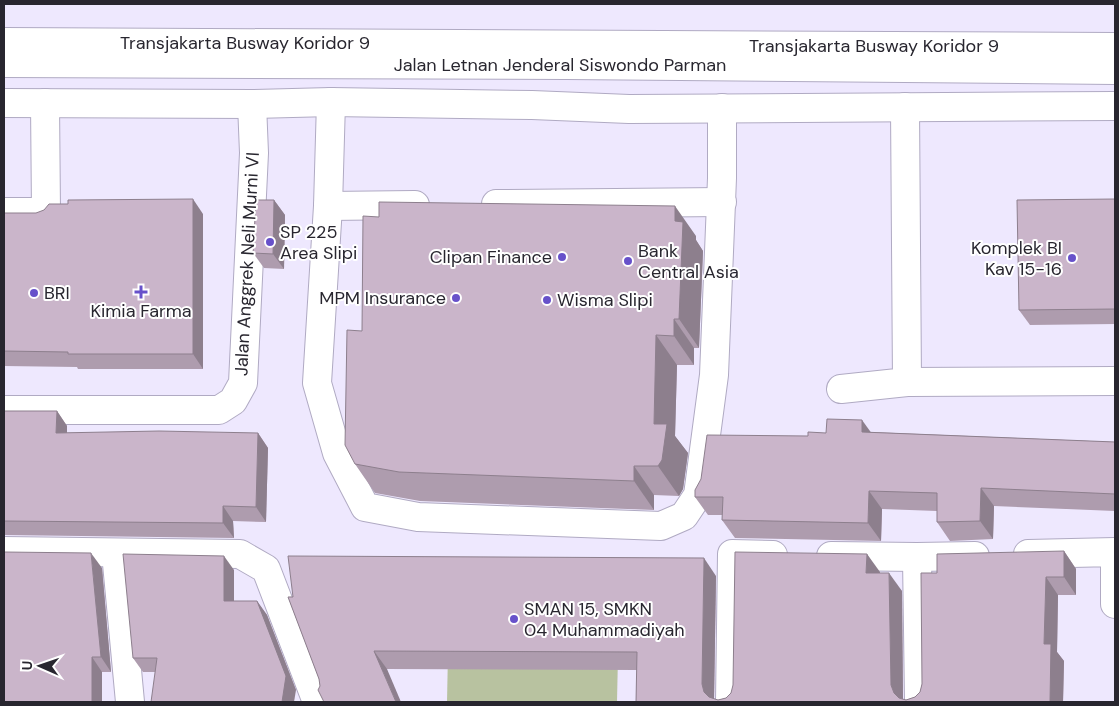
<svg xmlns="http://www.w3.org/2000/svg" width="1119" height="706" viewBox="0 0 1119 706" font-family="'DM Sans',sans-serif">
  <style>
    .green { fill: #b8c2a0 }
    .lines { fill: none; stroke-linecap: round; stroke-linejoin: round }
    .minor-casing { stroke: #b0aac3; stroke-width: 30 }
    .highway-casing { stroke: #b0aac3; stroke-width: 30 }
    .minor { stroke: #fff; stroke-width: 28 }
    .highway { stroke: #fff; stroke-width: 28 }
    .wall { fill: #ae9cae }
    .shaded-wall { fill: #8d7f8d }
    .building { fill: #cab5ca; stroke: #8d7f8d }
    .poi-dot { fill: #6751ca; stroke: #fff; stroke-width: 2 }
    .labels { text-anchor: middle; stroke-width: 4; stroke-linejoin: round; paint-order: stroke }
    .street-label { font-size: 18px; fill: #28262f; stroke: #fff }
    .poi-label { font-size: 18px; fill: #28262f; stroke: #fff; text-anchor: start }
  </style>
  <rect width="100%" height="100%" fill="#eee8fe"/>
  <polygon class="green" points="448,652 618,655 617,702 447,702"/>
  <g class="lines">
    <defs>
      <g id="minor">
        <polyline points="4,42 1115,47"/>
        <polyline points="331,102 328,206 317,383 337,453 365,507 418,517 661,526 684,516 698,495 714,375 722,178 722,108"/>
        <polyline points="496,204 722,202"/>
        <polyline points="328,206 415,205"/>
        <polyline points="4,212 46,212 45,103"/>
        <polyline points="907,382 1115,381"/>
        <polyline points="841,389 907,382 905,107"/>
        <polyline points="4,410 219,410 233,401 243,383 254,153 252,104"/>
        <polyline points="4,551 240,554 266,569 317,702"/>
        <polyline points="116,553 130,702"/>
        <polyline points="1028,554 1115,552 1115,604"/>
        <polyline points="831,556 917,557 975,556"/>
        <polyline points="917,557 919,702"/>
        <polyline points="730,702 732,554 773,555"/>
      </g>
      <g id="highway">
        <path d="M4 63C374 63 745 66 1115 70"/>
        <polyline points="4,103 252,104 331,102 532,105 629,109 1115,106"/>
      </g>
    </defs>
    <use href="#minor" class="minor-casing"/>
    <use href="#highway" class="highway-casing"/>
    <use href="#minor" class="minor"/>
    <use href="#highway" class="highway"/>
  </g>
  <g class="wall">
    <polygon points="1115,199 1115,324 1030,325 1019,310"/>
    <polygon points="274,200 285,215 284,269 264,268 253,253"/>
    <polygon points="4,213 203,214 203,369 78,369 77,367 4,366"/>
    <polygon points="696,236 696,240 703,251 699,348 694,348 694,365 677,365 675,436 688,453 683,489 679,496 654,495 654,510 420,501 375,493 355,464"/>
    <polygon points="4,411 57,411 67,426 67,433 258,433 268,448 266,522 233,521 234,538 4,535"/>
    <polygon points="871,432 1115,442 1115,511 994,506 993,539 950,541 937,522 937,511 882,509 881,541 735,538 722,520 723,515 708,515 695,497 808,436 826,433"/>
    <polygon points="1064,551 1076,569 1076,595 1058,595 1057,652 1064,661 1063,702 636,702 637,670 387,669 320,686 319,679 288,597 716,576 714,699 718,700 726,698 867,554 879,573 902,591 903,699 906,700 915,697 920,692 922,684 937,573"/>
    <polygon points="102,568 111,672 102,672 102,702 4,702"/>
    <polygon points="234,570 234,601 257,601 267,615 296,690 155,672 143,672 133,658"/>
  </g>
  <g class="shaded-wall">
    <polygon points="193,199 203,214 203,369 193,354"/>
    <polygon points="274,200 285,215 284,269 273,254"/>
    <polygon points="675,206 696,236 696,240 703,251 699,348 679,319 675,221"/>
    <polygon points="674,319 694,348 694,365 674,336"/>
    <polygon points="656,335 677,365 675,436 688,453 683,489 679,496 658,466 654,424"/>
    <polygon points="57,411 67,426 67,448 56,433"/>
    <polygon points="862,420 875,438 862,432"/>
    <polygon points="258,433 268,448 266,522 256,507"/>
    <polygon points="634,466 654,495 654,510 634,481"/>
    <polygon points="981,488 994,506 993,539 980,521"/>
    <polygon points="869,491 882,509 881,541 868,523"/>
    <polygon points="223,506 233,521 234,538 223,523"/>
    <polygon points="1064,551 1076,569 1076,595 1064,577"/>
    <polygon points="91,553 102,568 111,672 101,657"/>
    <polygon points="867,554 880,572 879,590 866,573"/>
    <polygon points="224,556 234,570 234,615 224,601"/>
    <polygon points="704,558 716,576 714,702 704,692 702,684"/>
    <polygon points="889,573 902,591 903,702 894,693 891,685"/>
    <polygon points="1046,577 1058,595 1057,652 1064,661 1063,702 1050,702 1044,644"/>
    <polygon points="257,601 267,615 296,690 294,702 282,702"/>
    <polygon points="374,651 387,669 401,702 396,702"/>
    <polygon points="92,657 102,672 102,702 92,702"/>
  </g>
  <g class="building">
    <polygon points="193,199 193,354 68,354 68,352 4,351 4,213 36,213 44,210 49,204 68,204 68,200"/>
    <polygon points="1115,199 1115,309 1019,310 1017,200"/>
    <polygon points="256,200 274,200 273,254 253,253"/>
    <polygon points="379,202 675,206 675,221 683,222 679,319 674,319 674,336 656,335 654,424 667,424 662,460 658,466 634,466 634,481 399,472 355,464 345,445 347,330 362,331 363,216 379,217"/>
    <polygon points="4,411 57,411 56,433 159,431 258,433 256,507 223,506 223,523 4,521"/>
    <polygon points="827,419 862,420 862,432 1115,442 1115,494 981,488 980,521 937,522 937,493 869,491 868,523 722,520 723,497 695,497 695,490 701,479 707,435 808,436 808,432 826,433"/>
    <polygon points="1064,551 1064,577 1046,577 1044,644 1051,644 1050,702 636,702 637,652 374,651 396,702 324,702 318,690 320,686 319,679 288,597 293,597 288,556 704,558 702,684 704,692 709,697 718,700 726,698 731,693 733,685 735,552 867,554 866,573 889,573 891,685 894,693 899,698 906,700 915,697 920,692 922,684 921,573 937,573 937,554"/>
    <polygon points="4,552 91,553 101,657 92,657 92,702 4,702"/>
    <polygon points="123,554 224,556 224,601 257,601 286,676 282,702 151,702 157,658 133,658"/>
  </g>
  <g class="poi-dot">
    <circle cx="270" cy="242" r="5"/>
    <circle cx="562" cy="257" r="5"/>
    <circle cx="1072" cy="258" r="5"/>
    <circle cx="628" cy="261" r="5"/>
    <path d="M138.5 284.5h5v5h5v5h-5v5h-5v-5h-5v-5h5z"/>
    <circle cx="34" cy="293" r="5"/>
    <circle cx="456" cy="298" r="5"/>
    <circle cx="547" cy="300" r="5"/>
    <circle cx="514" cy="619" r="5"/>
  </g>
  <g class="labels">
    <g class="street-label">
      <text x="245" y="49">Transjakarta Busway Koridor 9</text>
      <text x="874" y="52">Transjakarta Busway Koridor 9</text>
      <text x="560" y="71">Jalan Letnan Jenderal Siswondo Parman</text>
      <text transform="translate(247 264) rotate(-87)" y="6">Jalan Anggrek Neli Murni VI</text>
    </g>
    <g class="poi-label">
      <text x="280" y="238">SP 225<tspan x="280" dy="21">Area Slipi</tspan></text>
      <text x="1062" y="254" text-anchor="end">Komplek BI<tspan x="1062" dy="21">Kav 15-16</tspan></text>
      <text x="638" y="257">Bank<tspan x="638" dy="21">Central Asia</tspan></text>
      <text x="552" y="263" text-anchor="end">Clipan Finance</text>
      <text x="44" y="299">BRI</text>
      <text x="446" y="304" text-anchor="end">MPM Insurance</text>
      <text x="557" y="306">Wisma Slipi</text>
      <text x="141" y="317" text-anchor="middle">Kimia Farma</text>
      <text x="524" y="615">SMAN 15, SMKN<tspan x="524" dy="21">04 Muhammadiyah</tspan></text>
    </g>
  </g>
  <rect width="1119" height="706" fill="none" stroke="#28262f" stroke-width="10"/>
  <g transform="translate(40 666) rotate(272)" stroke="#ffffff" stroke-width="4" paint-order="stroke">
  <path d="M0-4L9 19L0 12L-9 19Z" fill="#28262f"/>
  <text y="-8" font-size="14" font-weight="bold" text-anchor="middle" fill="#28262f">U</text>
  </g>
</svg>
